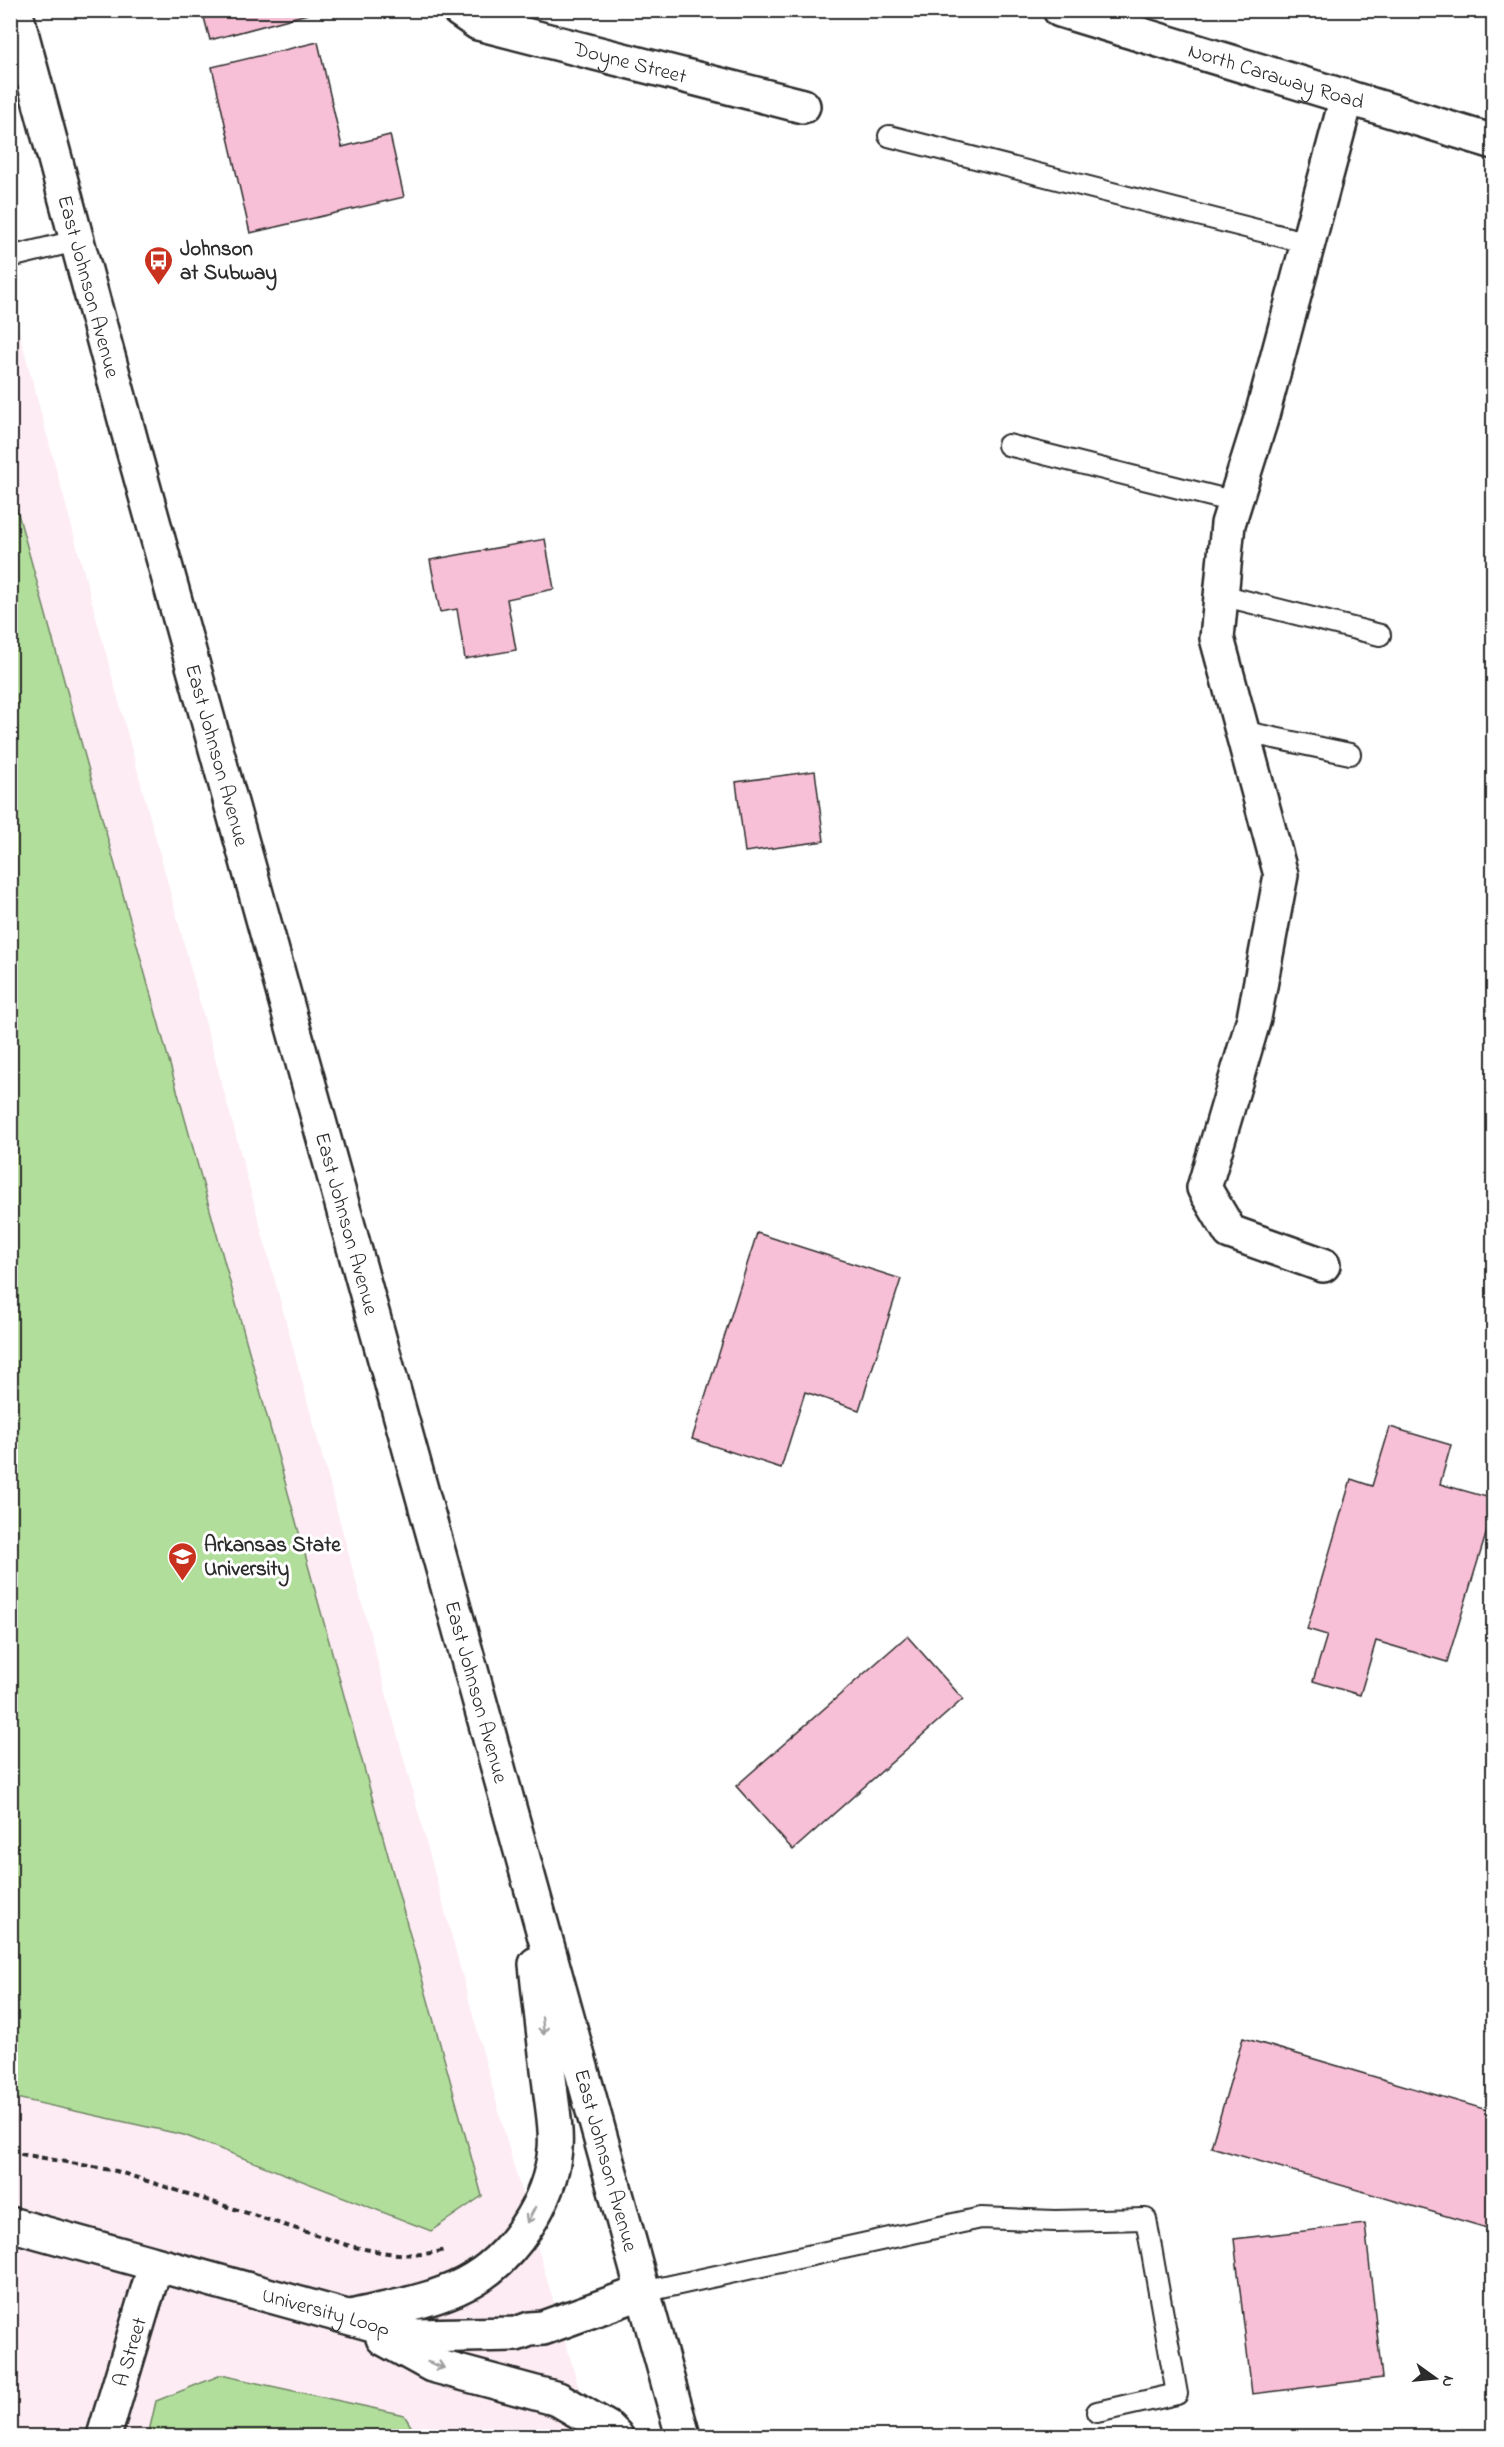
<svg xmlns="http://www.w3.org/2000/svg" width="1504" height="2447" viewBox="0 0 1504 2447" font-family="'Indie Flower',sans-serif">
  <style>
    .built { fill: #fdecf3 }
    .green { fill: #b2de9c; stroke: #6e8464; stroke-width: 1.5 }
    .building { fill: #f8c0d6; stroke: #2b2b2b; stroke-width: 1.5 }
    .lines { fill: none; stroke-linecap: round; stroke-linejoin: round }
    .lane-casing { stroke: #2b2b2b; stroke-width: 24 }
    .street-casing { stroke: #2b2b2b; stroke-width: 38 }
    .secondary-casing { stroke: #2b2b2b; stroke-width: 38 }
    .path { stroke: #2b2b2b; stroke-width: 4; stroke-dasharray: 6 4.5; stroke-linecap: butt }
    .lane { stroke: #fff; stroke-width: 20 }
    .street { stroke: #fff; stroke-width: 33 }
    .secondary { stroke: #fff; stroke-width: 33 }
    .oneway { stroke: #a0a0a0 }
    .labels { text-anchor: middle; stroke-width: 6; stroke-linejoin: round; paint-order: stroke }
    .street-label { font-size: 21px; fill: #2b2b2b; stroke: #fff }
    .poi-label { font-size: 21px; font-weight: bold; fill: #2b2b2b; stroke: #fff; text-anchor: start }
  </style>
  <rect width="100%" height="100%" fill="#fff"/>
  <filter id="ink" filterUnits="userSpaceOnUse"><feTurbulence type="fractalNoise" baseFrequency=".0167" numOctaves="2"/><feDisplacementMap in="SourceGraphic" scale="12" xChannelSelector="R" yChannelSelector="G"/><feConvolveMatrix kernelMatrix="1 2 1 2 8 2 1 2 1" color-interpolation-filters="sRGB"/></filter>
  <g filter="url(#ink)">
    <polygon class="built" points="10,298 512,2160 593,2436 11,2436"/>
    <g class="green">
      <polygon points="11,488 482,2196 431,2231 184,2135 11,2097"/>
      <polygon points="221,2375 404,2415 417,2436 148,2436 156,2401"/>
    </g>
    <g class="building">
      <polygon points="202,10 314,10 315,12 210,40"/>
      <polygon points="318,42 342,147 390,135 404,197 250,233 212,67"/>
      <polygon points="545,539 554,589 507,599 516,650 465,659 457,609 440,612 430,560"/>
      <polygon points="815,771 824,841 745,852 736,782"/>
      <polygon points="757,1233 901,1279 859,1410 805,1392 781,1468 692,1439"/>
      <polygon points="1390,1427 1451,1445 1440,1484 1494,1499 1494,1508 1447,1662 1376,1641 1360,1695 1313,1681 1327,1635 1307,1629 1351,1479 1372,1486"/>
      <polygon points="907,1636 963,1699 793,1850 736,1786"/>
      <polygon points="1494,1739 1494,1761 1487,1759"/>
      <polygon points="1243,2038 1494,2112 1494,2230 1211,2147"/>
      <polygon points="1365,2224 1382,2378 1252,2394 1234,2239"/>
    </g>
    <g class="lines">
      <defs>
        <g id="lane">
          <polyline points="889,136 1308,243"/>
          <polyline points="10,257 76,241"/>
          <polyline points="1008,445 1235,502"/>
          <polyline points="1221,595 1380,635"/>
          <polyline points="1241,731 1350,754"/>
          <polyline points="643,2292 981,2218 1055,2221 1146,2219 1177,2394 1097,2412"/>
        </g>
        <g id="street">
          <path id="s1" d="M459 10 478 23 803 106"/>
          <polyline points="1323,1265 1230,1232 1204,1188 1254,1018 1281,875 1217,638 1228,524 1261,419 1347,97"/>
          <path id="s2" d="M104 2436 155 2266"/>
        </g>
        <g id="secondary">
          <path id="s3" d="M15 10 133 449 683 2436"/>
          <path id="s4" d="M1060 10 1494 142"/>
          <path id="s5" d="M10 2224 416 2336 516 2334 530 2329 543 2328 643 2292"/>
          <path d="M351 2317C388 2308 431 2302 465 2284 512 2260 550 2202 555 2149 557 2129 552 2106 550 2086 545 2045 540 2004 536 1964"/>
          <polyline points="383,2338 432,2365 558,2399 609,2429 616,2436"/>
        </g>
      </defs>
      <use href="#lane" class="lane-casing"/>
      <use href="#street" class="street-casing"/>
      <use href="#secondary" class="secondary-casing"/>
      <path class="path" d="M10 2152 116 2171 350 2246C383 2253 412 2259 445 2250"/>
      <use href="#lane" class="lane"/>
      <use href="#street" class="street"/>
      <use href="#secondary" class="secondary"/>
    </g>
    <defs><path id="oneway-shaft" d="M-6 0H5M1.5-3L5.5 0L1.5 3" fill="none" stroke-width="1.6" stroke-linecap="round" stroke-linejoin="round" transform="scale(1.5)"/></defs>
    <g class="oneway">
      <use href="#oneway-shaft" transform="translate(543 2026) rotate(84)"/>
      <use href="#oneway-shaft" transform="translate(531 2215) rotate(118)"/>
      <use href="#oneway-shaft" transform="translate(436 2365) rotate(20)"/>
    </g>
  </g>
  <defs>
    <symbol id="bus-pin" viewBox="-11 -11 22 30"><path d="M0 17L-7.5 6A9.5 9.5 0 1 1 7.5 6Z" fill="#c8321e" stroke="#fff"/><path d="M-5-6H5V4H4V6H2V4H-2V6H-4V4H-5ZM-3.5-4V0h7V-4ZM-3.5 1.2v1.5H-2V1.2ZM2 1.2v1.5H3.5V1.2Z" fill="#fff"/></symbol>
    <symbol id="university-pin" viewBox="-11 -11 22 30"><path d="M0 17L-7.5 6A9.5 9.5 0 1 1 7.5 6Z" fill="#c8321e" stroke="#fff"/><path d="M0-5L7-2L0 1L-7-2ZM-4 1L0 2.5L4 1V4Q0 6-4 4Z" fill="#fff"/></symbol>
  </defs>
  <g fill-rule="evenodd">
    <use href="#bus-pin" x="142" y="244" width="33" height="45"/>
    <use href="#university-pin" x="166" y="1540" width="33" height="45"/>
  </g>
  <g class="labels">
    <g class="street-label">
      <text dy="7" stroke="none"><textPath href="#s1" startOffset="180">Doyne Street</textPath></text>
      <text dy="7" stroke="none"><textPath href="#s4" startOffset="226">North Caraway Road</textPath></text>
      <text dy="7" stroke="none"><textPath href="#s3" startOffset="286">East Johnson Avenue</textPath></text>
      <text dy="7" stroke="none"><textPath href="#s3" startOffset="772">East Johnson Avenue</textPath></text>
      <text dy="7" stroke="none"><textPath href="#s3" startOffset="1258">East Johnson Avenue</textPath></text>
      <text dy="7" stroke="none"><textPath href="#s3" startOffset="1744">East Johnson Avenue</textPath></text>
      <text dy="7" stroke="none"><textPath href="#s3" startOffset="2230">East Johnson Avenue</textPath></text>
      <text dy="7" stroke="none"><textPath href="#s5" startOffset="328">University Loop</textPath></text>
      <text dy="7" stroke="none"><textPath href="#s2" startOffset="88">A Street</textPath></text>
    </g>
    <g class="poi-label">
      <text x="180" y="255">Johnson<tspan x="180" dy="24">at Subway</tspan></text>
      <text x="204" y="1551">Arkansas State<tspan x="204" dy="24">University</tspan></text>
    </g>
  </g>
  <rect width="1504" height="2447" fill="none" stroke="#fff" stroke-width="36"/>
  <rect x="18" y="18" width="1468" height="2411" fill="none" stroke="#2b2b2b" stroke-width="2" filter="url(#ink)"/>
  <g transform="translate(1435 2378) rotate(105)" stroke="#ffffff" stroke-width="4.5" paint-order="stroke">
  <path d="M0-4.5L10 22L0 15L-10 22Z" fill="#2b2b2b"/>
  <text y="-9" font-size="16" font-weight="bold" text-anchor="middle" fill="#2b2b2b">N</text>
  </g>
</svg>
